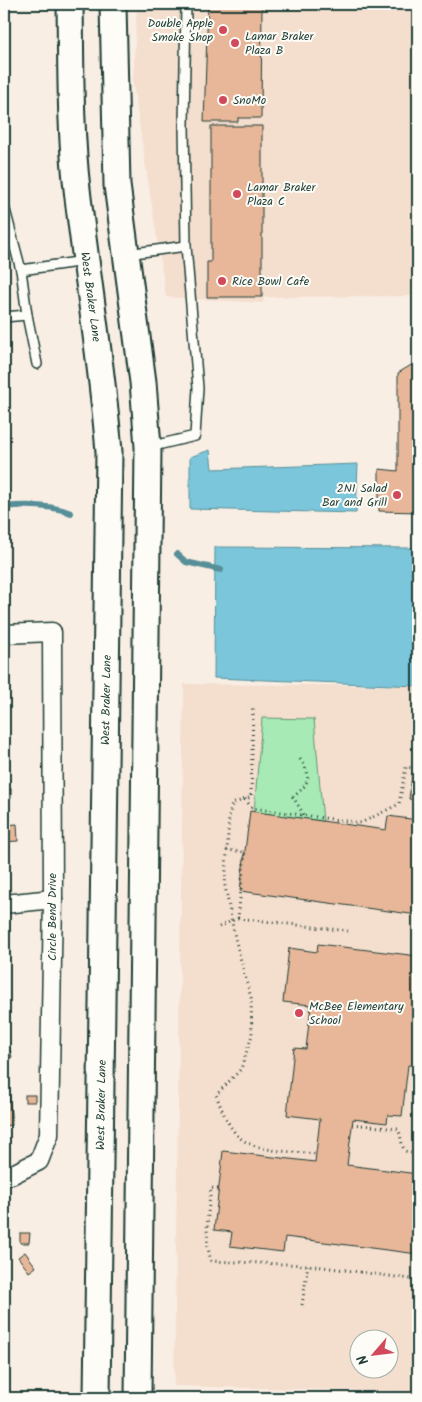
<svg xmlns="http://www.w3.org/2000/svg" width="422" height="1402" viewBox="0 0 422 1402" font-family="Kalam,sans-serif">
  <style>
    .built { fill: #f4dece; fill-rule: evenodd }
    .green { fill: #a7eab5; stroke: #639474 }
    .water { fill: #7bc6db; stroke: #568f98 }
    .lines { fill: none; stroke-linecap: round; stroke-linejoin: round }
    .stream { stroke: #568f98; stroke-width: 6 }
    .building { fill: #e8b799; stroke: #1f3d34 }
    .service-casing { stroke: #1f3d34; stroke-width: 12 }
    .minor-casing { stroke: #1f3d34; stroke-width: 21 }
    .secondary-casing { stroke: #1f3d34; stroke-width: 29 }
    .path { stroke: #1f3d34; stroke-width: 3; stroke-dasharray: 1 4; stroke-linecap: butt }
    .service { stroke: #fdfcf7; stroke-width: 9 }
    .minor { stroke: #fdfcf7; stroke-width: 18 }
    .secondary { stroke: #fdfcf7; stroke-width: 25 }
    .poi-dot { fill: #d1495b; stroke: #fdfcf7; stroke-width: 2 }
    .labels { text-anchor: middle; stroke-width: 4; stroke-linejoin: round; paint-order: stroke }
    .poi-label { font-size: 12px; fill: #1f3d34; stroke: #fdfcf7; text-anchor: start }
    .street-label { font-size: 12px; fill: #1f3d34; stroke: #fdfcf7 }
  </style>
  <rect width="100%" height="100%" fill="#f9eee4"/>
  <filter id="ink" filterUnits="userSpaceOnUse"><feTurbulence type="fractalNoise" baseFrequency=".02" numOctaves="2"/><feDisplacementMap in="SourceGraphic" scale="10" xChannelSelector="R" yChannelSelector="G"/><feConvolveMatrix kernelMatrix="1 2 1 2 8 2 1 2 1" color-interpolation-filters="sRGB"/></filter>
  <g filter="url(#ink)">
    <g class="built">
      <polygon points="137,4 418,4 418,296 264,297 263,303 166,297 133,84"/>
      <path d="M184 684 418 686V1392L174 1386ZM360 1340H390V1370H360Z"/>
    </g>
    <polygon class="green" points="262,718 314,719 323,821 254,812"/>
    <g class="water">
      <polygon points="210,450 212,469 358,464 356,513 190,509 190,457"/>
      <polygon points="215,547 418,548 418,686 214,678"/>
    </g>
    <g class="lines">
      <g class="stream">
        <path d="M4 507C25 505 51 505 71 513"/>
        <polyline points="177,554 186,562 221,570"/>
      </g>
    </g>
    <g class="building">
      <polygon points="208,4 262,4 261,118 238,118 238,122 204,122"/>
      <polygon points="211,126 262,126 262,297 207,297 207,262 211,262"/>
      <polygon points="418,361 418,512 379,511 379,469 398,471 398,373"/>
      <polygon points="417,739 418,739 418,800 409,799"/>
      <rect x="4" y="789" width="7" height="9"/>
      <polygon points="250,811 386,830 388,816 418,820 418,915 240,891"/>
      <polygon points="17,824 18,841 4,842 4,825"/>
      <polygon points="318,944 418,956 418,1066 408,1065 402,1116 388,1115 387,1123 353,1119 347,1165 418,1174 418,1254 285,1237 283,1252 230,1246 232,1232 214,1230 223,1151 315,1162 320,1119 287,1115 294,1048 306,1049 311,1005 283,1002 289,948 317,952"/>
      <polygon points="7,1040 12,1057 4,1060 4,1041"/>
      <polygon points="4,1094 9,1094 12,1125 4,1126"/>
      <rect x="25" y="1095" width="10" height="7"/>
      <polygon points="20,1233 30,1233 29,1243 20,1243"/>
      <polygon points="25,1252 36,1267 29,1272 18,1257"/>
    </g>
    <g class="lines">
      <defs>
        <g id="service">
          <polyline points="4,206 21,270 27,315 37,364"/>
          <polyline points="127,254 186,246"/>
          <polyline points="21,270 85,261"/>
          <polyline points="4,317 27,315"/>
          <polyline points="149,447 195,436 198,388 186,246 184,125 186,4"/>
        </g>
        <g id="minor">
          <polyline points="4,634 52,632 53,899 49,1135 39,1161 11,1175 4,1175"/>
          <polyline points="4,904 53,899"/>
        </g>
        <g id="secondary">
          <path id="s1" d="M70 4C71 66 70 128 77 189 87 277 102 364 109 452L97 1398"/>
          <polyline points="113,4 117,185 143,382 148,447 138,1398"/>
        </g>
      </defs>
      <use href="#service" class="service-casing"/>
      <use href="#minor" class="minor-casing"/>
      <use href="#secondary" class="secondary-casing"/>
      <g class="path">
        <path d="M253 709 251 797 232 804 229 817 225 886 235 938 251 998 252 1035 241 1069 216 1095C222 1109 227 1125 238 1136 255 1153 293 1151 316 1154"/>
        <path d="M300 759C313 777 309 784 293 797L304 815"/>
        <polyline points="245,799 252,808 361,823 399,804 406,767 413,768"/>
        <polyline points="238,918 348,931"/>
        <polyline points="219,927 238,918 245,852 226,850"/>
        <path d="M352 1124 398 1129C402 1137 400 1143 405 1151L418 1155"/>
        <path d="M218 1189 211 1188C208 1213 204 1237 211 1261L308 1265 411 1279 418 1278"/>
        <polyline points="302,1305 308,1265"/>
      </g>
      <use href="#service" class="service"/>
      <use href="#minor" class="minor"/>
      <use href="#secondary" class="secondary"/>
    </g>
  </g>
  <g class="poi-dot">
    <circle cx="223" cy="30" r="5"/>
    <circle cx="235" cy="43" r="5"/>
    <circle cx="223" cy="100" r="5"/>
    <circle cx="237" cy="194" r="5"/>
    <circle cx="222" cy="281" r="5"/>
    <circle cx="397" cy="495" r="5"/>
    <circle cx="299" cy="1013" r="5"/>
  </g>
  <g class="labels">
    <g class="poi-label">
      <text x="213" y="27" text-anchor="end">Double Apple<tspan x="213" dy="14">Smoke Shop</tspan></text>
      <text x="245" y="40">Lamar Braker<tspan x="245" dy="14">Plaza B</tspan></text>
      <text x="233" y="104">SnoMo</text>
      <text x="247" y="191">Lamar Braker<tspan x="247" dy="14">Plaza C</tspan></text>
      <text x="232" y="285">Rice Bowl Cafe</text>
      <text x="387" y="492" text-anchor="end">2N1 Salad<tspan x="387" dy="14">Bar and Grill</tspan></text>
      <text x="309" y="1010">McBee Elementary<tspan x="309" dy="14">School</tspan></text>
    </g>
    <g class="street-label">
      <text dy="4" stroke="none"><textPath href="#s1" startOffset="294">West Braker Lane</textPath></text>
      <text transform="translate(106 700) rotate(-89)" y="4">West Braker Lane</text>
      <text transform="translate(52 917) rotate(-90)" y="4">Circle Bend Drive</text>
      <text transform="translate(101 1105) rotate(-89)" y="4">West Braker Lane</text>
    </g>
  </g>
  <rect width="422" height="1402" fill="none" stroke="#fdfcf7" stroke-width="20"/>
  <rect x="10" y="10" width="402" height="1382" fill="none" stroke="#1f3d34" stroke-width="2" filter="url(#ink)"/>
  <g transform="translate(374 1354) rotate(242)"><circle r="24" fill="#fdfcf7" stroke="#a4b0a9"/>
  <path d="M0-4L9 19L0 12L-9 19Z" fill="#d1495b"/>
  <text y="-8" font-size="14" font-weight="bold" text-anchor="middle" fill="#1f3d34">N</text>
  </g>
</svg>
